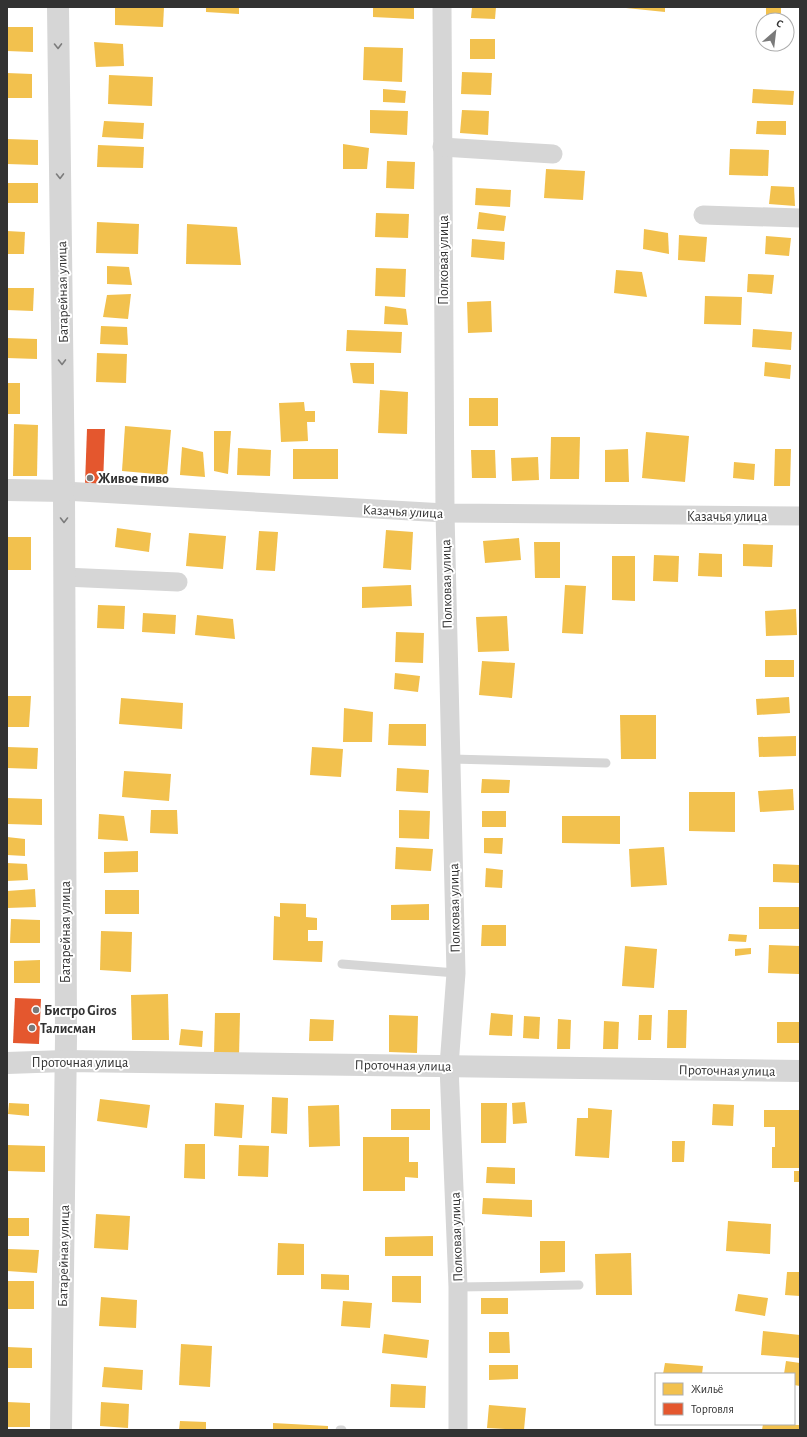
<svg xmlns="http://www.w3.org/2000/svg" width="807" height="1437" viewBox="0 0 807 1437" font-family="'Alegreya Sans',sans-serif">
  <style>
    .homes { fill: #f2c14e }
    .shops { fill: #e4572e }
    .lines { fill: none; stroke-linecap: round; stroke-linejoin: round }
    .service { stroke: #d6d6d6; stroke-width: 9 }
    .minor { stroke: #d6d6d6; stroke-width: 19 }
    .tertiary { stroke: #d6d6d6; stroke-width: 22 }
    .oneway { stroke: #7c7c7c }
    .poi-dot { fill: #7a7a7a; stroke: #fff; stroke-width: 1.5 }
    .labels { text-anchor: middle; stroke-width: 4; stroke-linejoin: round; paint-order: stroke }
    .street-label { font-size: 14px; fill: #323232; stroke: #fff }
    .poi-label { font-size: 14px; font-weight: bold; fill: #323232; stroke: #fff; text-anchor: start }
  </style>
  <rect width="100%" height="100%" fill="#fff"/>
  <g class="homes">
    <polygon points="115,7 164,7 163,27 115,25"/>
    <polygon points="206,7 239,7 239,14 206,12"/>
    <polygon points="373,7 414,7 414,19 373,17"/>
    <polygon points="472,7 496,7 495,19 471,18"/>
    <polygon points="626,7 665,7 665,12 626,8"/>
    <polygon points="766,7 781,8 781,20 766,20"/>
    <polygon points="7,27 33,27 33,52 7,51"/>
    <rect x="470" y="39" width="25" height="20"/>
    <polygon points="94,42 123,44 124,66 96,67"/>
    <polygon points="364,47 403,48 402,82 363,80"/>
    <polygon points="462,72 492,73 491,95 461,94"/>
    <polygon points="7,73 32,74 32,98 7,98"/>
    <polygon points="109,75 153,77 152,106 108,104"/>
    <polygon points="383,89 406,91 405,103 383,102"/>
    <polygon points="753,89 794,91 793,105 752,103"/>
    <polygon points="370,110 408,111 407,135 370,133"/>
    <polygon points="462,110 489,111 488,135 460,133"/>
    <polygon points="104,121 144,123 143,139 102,137"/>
    <polygon points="757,121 786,121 786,135 756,134"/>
    <polygon points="7,139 38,140 38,165 7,164"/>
    <polygon points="343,144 369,148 367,169 343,169"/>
    <polygon points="98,145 144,147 143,168 97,167"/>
    <polygon points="730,149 769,150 768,176 729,175"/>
    <polygon points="387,161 415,162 414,189 386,188"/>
    <polygon points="546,169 585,171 583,200 544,198"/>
    <rect x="7" y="183" width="31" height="20"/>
    <polygon points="771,186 794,187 795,206 769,204"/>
    <polygon points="476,188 511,190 510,207 475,205"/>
    <polygon points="479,212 506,216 504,231 477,229"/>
    <polygon points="376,213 409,214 408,238 375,237"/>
    <polygon points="97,222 139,224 138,254 96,253"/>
    <polygon points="187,224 237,227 241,265 186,264"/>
    <polygon points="644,229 668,233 669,254 643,249"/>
    <polygon points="7,231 25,232 24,254 7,254"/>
    <polygon points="679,235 707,237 705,262 678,260"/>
    <polygon points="766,236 791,238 789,256 765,254"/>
    <polygon points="472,239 505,242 504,260 471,257"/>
    <polygon points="107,266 129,267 132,285 107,284"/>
    <polygon points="376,268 406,269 405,297 375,296"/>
    <polygon points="616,270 642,272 647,297 614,293"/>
    <polygon points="748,274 774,275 772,294 747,292"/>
    <polygon points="7,288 34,288 33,311 7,310"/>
    <polygon points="131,294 128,319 103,317 107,295"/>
    <polygon points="705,296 742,297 741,325 704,324"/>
    <polygon points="491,301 492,332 468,333 467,302"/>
    <polygon points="385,306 406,309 408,325 384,324"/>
    <polygon points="101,326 127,327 128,345 100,344"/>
    <polygon points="753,329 792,332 791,350 752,347"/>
    <polygon points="347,330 402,332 401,353 346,351"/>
    <polygon points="7,338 37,339 37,359 7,358"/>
    <polygon points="97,353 127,354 126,383 96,382"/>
    <polygon points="765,362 791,365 790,379 764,376"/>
    <polygon points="350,363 374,363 374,384 353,383"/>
    <rect x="7" y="383" width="13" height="31"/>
    <polygon points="380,390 408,392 407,434 378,433"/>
    <rect x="469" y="398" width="29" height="28"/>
    <polygon points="304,402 305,411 315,411 315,422 307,422 308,441 281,442 279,403"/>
    <polygon points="14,424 38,425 37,476 13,476"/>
    <polygon points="125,426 171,430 167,475 122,471"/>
    <polygon points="214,431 231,431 228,474 214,471"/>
    <polygon points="646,432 689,436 685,482 642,478"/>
    <polygon points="551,437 580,437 579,479 550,479"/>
    <polygon points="182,447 203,452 205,477 180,475"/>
    <polygon points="238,448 271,450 270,476 237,475"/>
    <rect x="293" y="449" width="45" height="30"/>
    <polygon points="628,449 629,482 605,482 605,450"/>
    <polygon points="775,449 791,449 790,486 774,486"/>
    <polygon points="471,450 495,450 496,478 472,478"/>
    <polygon points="538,457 539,480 512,481 511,458"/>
    <polygon points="734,462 755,464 754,480 733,478"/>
    <polygon points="117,528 151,533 149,552 115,547"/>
    <polygon points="386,530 413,532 411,570 383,568"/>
    <polygon points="259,531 278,532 275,571 256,570"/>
    <polygon points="189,533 226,536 223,569 186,566"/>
    <rect x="7" y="537" width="24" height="33"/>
    <polygon points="519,538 521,560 485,563 483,541"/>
    <polygon points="534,542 560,542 560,578 535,578"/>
    <polygon points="743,544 773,545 772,567 743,566"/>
    <polygon points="699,553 722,554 722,577 698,576"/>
    <polygon points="654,555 679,556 678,582 653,581"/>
    <polygon points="612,556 635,556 635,601 612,600"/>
    <polygon points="411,585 412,606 362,608 362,587"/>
    <polygon points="565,585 586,586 583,634 562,633"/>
    <polygon points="98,605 125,606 124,629 97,628"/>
    <polygon points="796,609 797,635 766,636 765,611"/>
    <polygon points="143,613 176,615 175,634 142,632"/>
    <polygon points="197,615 233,619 235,639 195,635"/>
    <polygon points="507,616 509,651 478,652 476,617"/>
    <polygon points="396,632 424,633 423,663 395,662"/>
    <rect x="765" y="660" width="29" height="17"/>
    <polygon points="482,661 515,663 512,698 479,695"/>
    <polygon points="395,673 420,676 418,692 394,689"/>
    <polygon points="7,696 31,696 29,727 7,727"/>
    <polygon points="789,697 790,713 757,715 756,699"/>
    <polygon points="121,698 183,703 182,729 119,724"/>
    <polygon points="344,708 373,712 372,742 343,742"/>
    <polygon points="620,715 656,715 656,759 621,759"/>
    <polygon points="389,724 426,724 426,746 388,745"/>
    <polygon points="796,736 796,756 759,757 758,737"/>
    <polygon points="7,747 38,748 37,769 7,768"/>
    <polygon points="312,747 343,749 341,777 310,775"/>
    <polygon points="397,768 429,770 428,793 396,791"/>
    <polygon points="124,771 171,774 169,801 122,797"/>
    <polygon points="482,779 510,780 509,793 481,793"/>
    <polygon points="793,789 794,810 760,812 758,791"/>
    <polygon points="689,792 735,792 735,832 689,831"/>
    <polygon points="7,798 42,799 42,825 7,824"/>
    <polygon points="151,810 177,810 178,834 150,833"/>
    <polygon points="399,810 430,811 429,839 399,838"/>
    <rect x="482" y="811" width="24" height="16"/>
    <polygon points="99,814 124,816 128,841 98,839"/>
    <polygon points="562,816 620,816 620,844 562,843"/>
    <polygon points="7,837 25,839 25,856 7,855"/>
    <polygon points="484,838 503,838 502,854 484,853"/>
    <polygon points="396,847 433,849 431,871 395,869"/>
    <polygon points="664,847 667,885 631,887 629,849"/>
    <polygon points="138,851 138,872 104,873 104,852"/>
    <polygon points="7,863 27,864 28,880 7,881"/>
    <polygon points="773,864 800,865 800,883 773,882"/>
    <polygon points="486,868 503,870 502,888 485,887"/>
    <polygon points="35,889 36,907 7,908 7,891"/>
    <rect x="105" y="890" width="34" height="24"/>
    <polygon points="280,903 306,904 306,917 317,918 317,930 308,930 308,941 323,941 322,962 273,960 274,916 280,917"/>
    <polygon points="429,904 429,920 391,920 391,905"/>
    <rect x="759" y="907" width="40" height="22"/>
    <polygon points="11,919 40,920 40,943 10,943"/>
    <polygon points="482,925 506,925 506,946 481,946"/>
    <polygon points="101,931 132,932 131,972 100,970"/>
    <polygon points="729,934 747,935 746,942 728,941"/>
    <polygon points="769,945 800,946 799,974 768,973"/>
    <polygon points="625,946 657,949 654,988 622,986"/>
    <polygon points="751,948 751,954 735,956 735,949"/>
    <polygon points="40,960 40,983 14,983 14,961"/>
    <polygon points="168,994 169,1040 132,1040 131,995"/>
    <polygon points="668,1010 687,1010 686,1048 667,1048"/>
    <polygon points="215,1013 240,1013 239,1056 214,1055"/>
    <polygon points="491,1013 513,1015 512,1036 489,1035"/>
    <polygon points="389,1015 418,1016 417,1053 389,1052"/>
    <polygon points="639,1015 652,1015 651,1040 638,1040"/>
    <polygon points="524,1016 540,1017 539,1039 523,1038"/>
    <polygon points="310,1019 334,1020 333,1041 309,1041"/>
    <polygon points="558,1019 571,1020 570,1049 557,1049"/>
    <polygon points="604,1021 619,1022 618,1049 603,1049"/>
    <rect x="777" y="1022" width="23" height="21"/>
    <polygon points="181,1029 203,1031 202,1047 179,1045"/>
    <polygon points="272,1097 288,1098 287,1134 271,1133"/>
    <polygon points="100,1099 150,1105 147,1128 97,1121"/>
    <polygon points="525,1102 527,1123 513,1124 512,1103"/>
    <polygon points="9,1103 29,1104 29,1116 8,1114"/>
    <polygon points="215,1103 244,1105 242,1138 214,1136"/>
    <polygon points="481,1103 507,1103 506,1143 481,1143"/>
    <polygon points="713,1104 734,1105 733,1126 712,1125"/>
    <polygon points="339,1105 340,1146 309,1147 308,1106"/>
    <polygon points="588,1108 612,1110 609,1158 575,1156 577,1118 588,1118"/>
    <rect x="391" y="1109" width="39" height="21"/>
    <polygon points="764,1110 800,1110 800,1168 772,1168 772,1147 775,1147 775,1127 764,1127"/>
    <polygon points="363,1137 409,1137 409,1162 418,1162 418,1178 405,1177 405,1191 363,1191"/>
    <polygon points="672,1141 685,1141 684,1162 672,1162"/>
    <polygon points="185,1144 205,1144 205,1179 184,1178"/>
    <polygon points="7,1145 45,1146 45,1172 7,1171"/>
    <polygon points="239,1145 269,1146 268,1177 238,1176"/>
    <polygon points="487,1167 515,1168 515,1184 486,1183"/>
    <rect x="794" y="1171" width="6" height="11"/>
    <polygon points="483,1198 532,1200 532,1217 482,1214"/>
    <polygon points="96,1214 130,1216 128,1250 94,1248"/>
    <rect x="7" y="1218" width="22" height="18"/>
    <polygon points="728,1221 771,1224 770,1254 726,1251"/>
    <polygon points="433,1236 433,1256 385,1256 385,1237"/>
    <polygon points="540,1241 565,1241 565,1272 540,1273"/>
    <polygon points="278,1243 304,1244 304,1275 277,1275"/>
    <polygon points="7,1249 39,1250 37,1273 7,1271"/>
    <polygon points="631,1253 632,1295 596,1295 595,1254"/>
    <polygon points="787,1272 800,1272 800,1296 785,1295"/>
    <polygon points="321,1274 349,1275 349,1290 321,1289"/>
    <polygon points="392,1276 421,1276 421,1303 392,1302"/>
    <rect x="7" y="1281" width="27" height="28"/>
    <polygon points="738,1294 768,1298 765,1316 735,1311"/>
    <polygon points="101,1297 137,1300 136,1328 99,1326"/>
    <rect x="481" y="1298" width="27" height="16"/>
    <polygon points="343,1301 372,1303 370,1328 341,1326"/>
    <polygon points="763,1331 800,1335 800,1358 761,1355"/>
    <polygon points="489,1332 509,1332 510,1353 489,1353"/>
    <polygon points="384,1334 429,1340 427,1358 382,1353"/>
    <polygon points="181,1344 212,1346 210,1387 179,1385"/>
    <polygon points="7,1347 32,1348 32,1368 7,1368"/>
    <polygon points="786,1361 800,1363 800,1386 794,1385 794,1374 784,1374"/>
    <polygon points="665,1363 703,1366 702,1374 663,1374"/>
    <polygon points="489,1365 518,1365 518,1379 489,1380"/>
    <polygon points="104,1367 143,1370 142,1390 102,1387"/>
    <polygon points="391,1384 426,1386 425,1408 390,1407"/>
    <polygon points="7,1402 30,1403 30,1427 7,1427"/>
    <polygon points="101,1402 129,1404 128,1428 100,1426"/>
    <polygon points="489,1405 526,1408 524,1430 487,1428"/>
    <polygon points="180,1421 206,1422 206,1430 179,1430"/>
    <polygon points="273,1423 328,1426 328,1430 273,1430"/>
    <polygon points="763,1424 800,1425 800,1430 762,1430"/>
  </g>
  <g class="shops">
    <polygon points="87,429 105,429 103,485 85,484"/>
    <polygon points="15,998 41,999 39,1044 13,1043"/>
  </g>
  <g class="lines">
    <g class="service">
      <polyline points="451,759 606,763"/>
      <polyline points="342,964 456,973"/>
      <polyline points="458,1287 579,1285"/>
      <polyline points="340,1430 342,1430"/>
    </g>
    <g class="minor">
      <polyline points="442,7 445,513 456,973 449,1066 458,1287 458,1430"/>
      <polyline points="442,147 553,154"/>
      <polyline points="703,215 800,218"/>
      <polyline points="64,491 445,513 800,516"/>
      <polyline points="64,577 178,582"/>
    </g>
    <g class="tertiary">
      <polyline points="58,7 64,491 66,1038 61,1430"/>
      <polyline points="7,490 64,491"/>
      <polyline points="7,1063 65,1061 800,1071"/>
    </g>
  </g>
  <defs><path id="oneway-chevron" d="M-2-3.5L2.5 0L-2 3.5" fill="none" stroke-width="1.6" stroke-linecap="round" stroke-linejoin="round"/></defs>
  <g class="oneway">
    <use href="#oneway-chevron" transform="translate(58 46) rotate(89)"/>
    <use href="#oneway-chevron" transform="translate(60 176) rotate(89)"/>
    <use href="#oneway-chevron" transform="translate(62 362) rotate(89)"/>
    <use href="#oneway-chevron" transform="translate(64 520) rotate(90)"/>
  </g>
  <g class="poi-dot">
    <circle cx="90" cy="478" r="4"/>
    <circle cx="36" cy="1010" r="4"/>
    <circle cx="32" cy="1028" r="4"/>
  </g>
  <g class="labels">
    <g class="street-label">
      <text transform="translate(443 260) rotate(-90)" y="5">Полковая улица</text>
      <text transform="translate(62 292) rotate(-91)" y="5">Батарейная улица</text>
      <text transform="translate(403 511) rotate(3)" y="5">Казачья улица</text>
      <text x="727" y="521">Казачья улица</text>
      <text transform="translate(446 584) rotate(-91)" y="5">Полковая улица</text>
      <text transform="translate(454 908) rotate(-91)" y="5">Полковая улица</text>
      <text transform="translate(65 932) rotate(-90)" y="5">Батарейная улица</text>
      <text x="80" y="1067">Проточная улица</text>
      <text transform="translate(403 1065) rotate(1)" y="5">Проточная улица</text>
      <text transform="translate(727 1070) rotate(1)" y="5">Проточная улица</text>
      <text transform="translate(456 1237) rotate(-92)" y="5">Полковая улица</text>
      <text transform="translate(63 1256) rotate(-89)" y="5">Батарейная улица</text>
    </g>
    <g class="poi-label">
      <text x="98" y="483">Живое пиво</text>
      <text x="44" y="1015">Бистро Giros</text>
      <text x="40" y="1033">Талисман</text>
    </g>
  </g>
  <rect width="807" height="1437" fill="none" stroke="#323232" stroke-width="16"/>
  <rect x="655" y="1373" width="140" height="52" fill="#ffffff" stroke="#adadad"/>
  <rect x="663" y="1383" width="20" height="12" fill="#f2c14e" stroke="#adadad"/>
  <text x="691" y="1393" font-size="12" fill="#323232">Жильё</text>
  <rect x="663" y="1403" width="20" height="12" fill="#e4572e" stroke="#adadad"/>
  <text x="691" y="1413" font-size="12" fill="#323232">Торговля</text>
  <g transform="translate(775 32) rotate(28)"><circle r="19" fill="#ffffff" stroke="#adadad"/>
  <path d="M0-3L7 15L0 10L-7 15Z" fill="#7a7a7a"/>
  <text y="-6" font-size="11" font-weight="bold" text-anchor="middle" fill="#323232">С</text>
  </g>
</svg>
